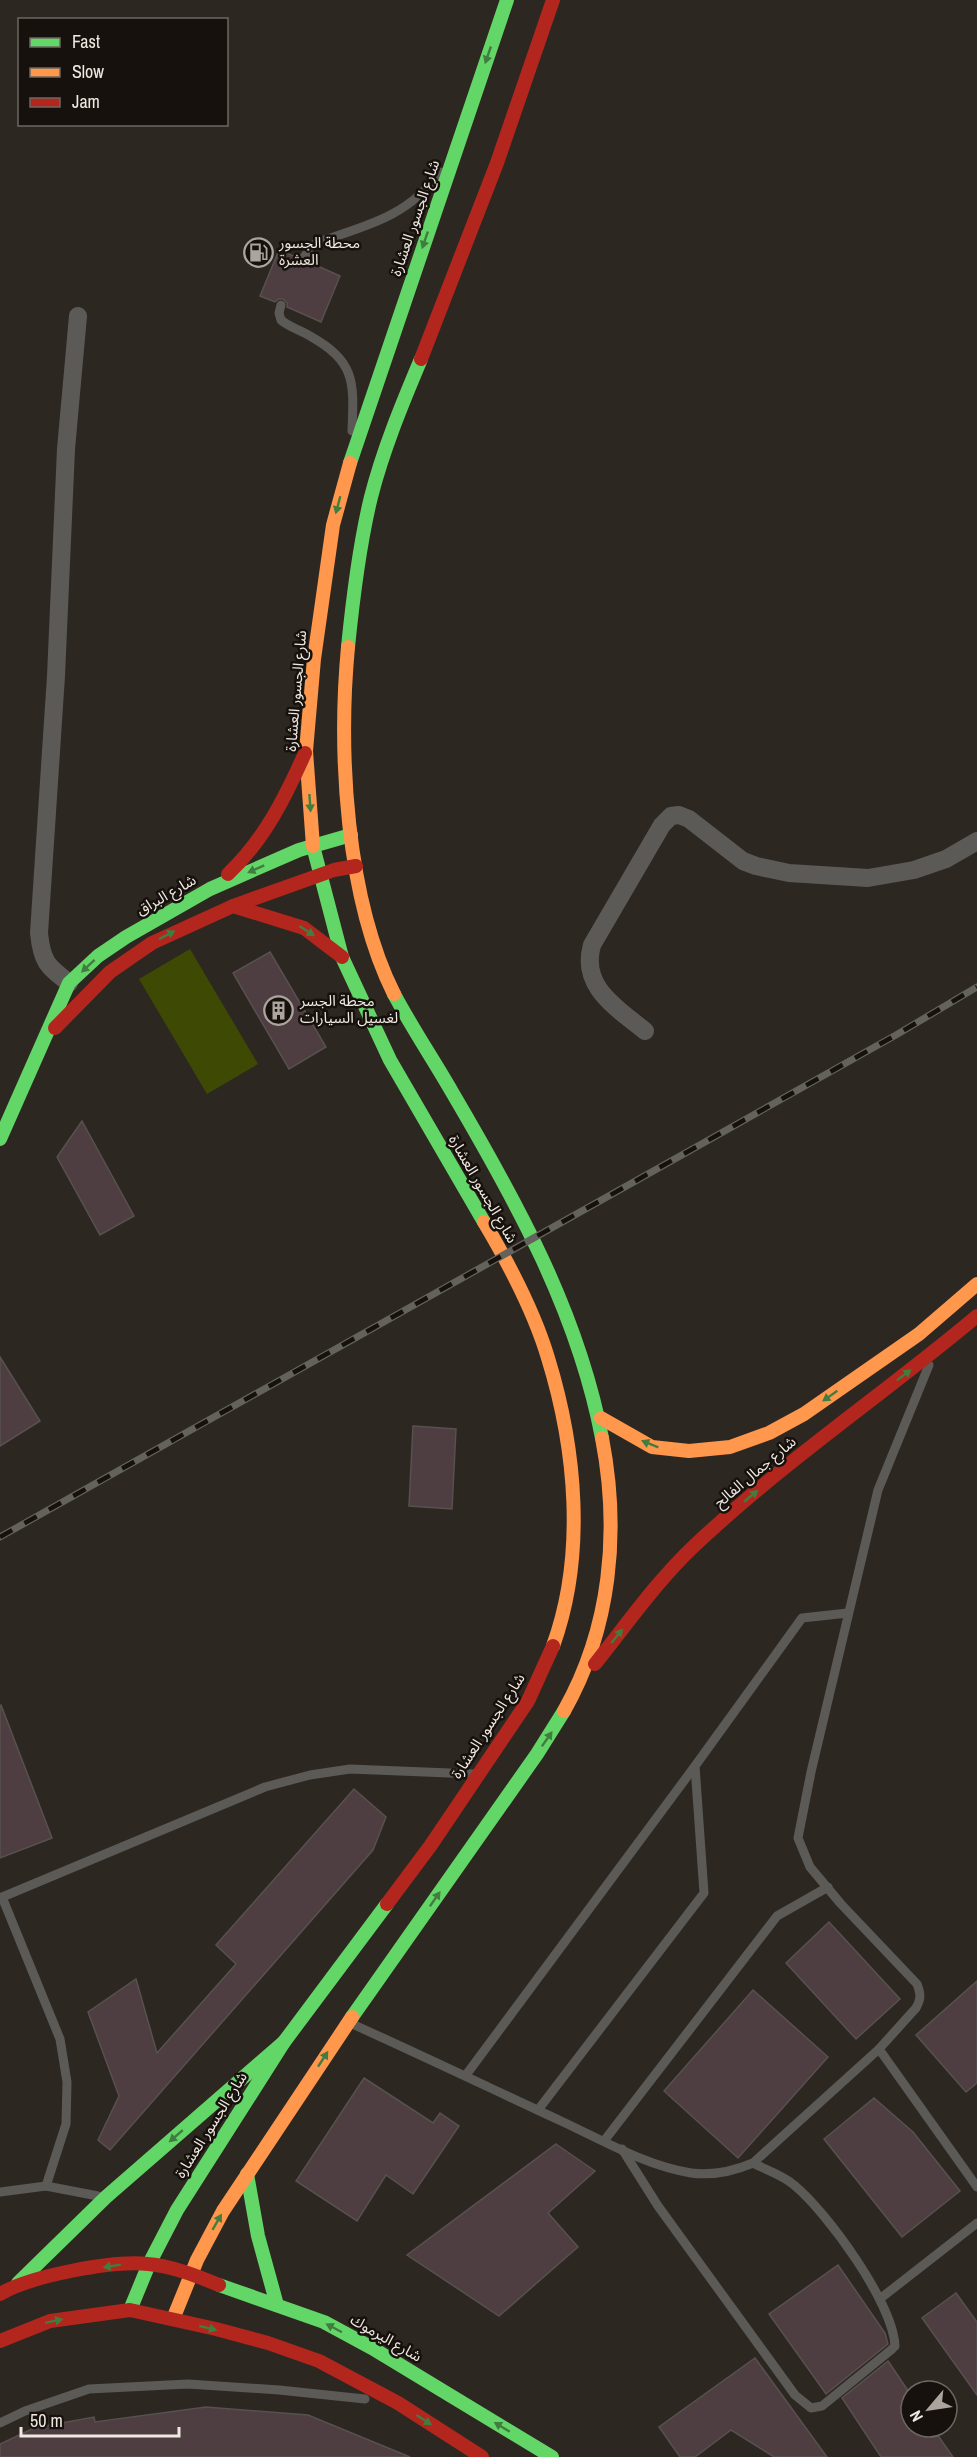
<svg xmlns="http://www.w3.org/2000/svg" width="977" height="2457" viewBox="0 0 977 2457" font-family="'Archivo Narrow','Noto Sans Arabic',sans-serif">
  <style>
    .green { fill: #3e4a04 }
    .building { fill: #4e3e42; stroke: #57514f; stroke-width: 1.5 }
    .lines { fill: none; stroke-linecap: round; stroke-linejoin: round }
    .lane { stroke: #5c5a57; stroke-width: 9 }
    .street { stroke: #5c5a57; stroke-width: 18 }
    .fast { stroke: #63d668; stroke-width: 14 }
    .slow { stroke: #ff974d; stroke-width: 14 }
    .jam { stroke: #b3261e; stroke-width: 14 }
    .rail-casing { stroke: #64625d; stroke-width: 7 }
    .rail { stroke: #16110c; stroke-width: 4.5; stroke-dasharray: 14; stroke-linecap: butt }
    .oneway { fill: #407d3f }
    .labels { text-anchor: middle; stroke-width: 5; stroke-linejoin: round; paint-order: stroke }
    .street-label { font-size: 15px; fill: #f0e9e2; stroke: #16110c }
    .poi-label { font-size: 15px; fill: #f0e9e2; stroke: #16110c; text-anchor: start }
  </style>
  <rect width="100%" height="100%" fill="#2d2721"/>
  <polygon class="green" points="190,949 258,1064 207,1094 139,979"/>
  <g class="building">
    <polygon points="279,250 296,257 296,262 299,266 304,266 309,262 340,276 321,322 287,307 287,303 283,299 279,299 275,302 260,296"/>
    <polygon points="270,952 326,1047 289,1069 233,973"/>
    <polygon points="82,1121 134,1216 100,1235 57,1157"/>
    <polygon points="0,1357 40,1421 0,1446"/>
    <polygon points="413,1426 456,1429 452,1509 409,1506"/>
    <polygon points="1,1705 52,1838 0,1858 0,1706"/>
    <polygon points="354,1789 386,1817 373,1850 110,2150 98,2140 119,2096 88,2012 136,1979 157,2053 236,1964 216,1945"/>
    <polygon points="829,1922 900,1999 856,2039 786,1963"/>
    <polygon points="977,1981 977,2083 966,2092 916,2035"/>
    <polygon points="753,1990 828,2057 738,2158 664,2091"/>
    <polygon points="364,2078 433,2123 440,2113 459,2126 413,2194 386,2175 357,2221 296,2181"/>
    <polygon points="874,2098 913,2132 960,2191 902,2237 824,2139"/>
    <polygon points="556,2144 595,2171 548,2213 578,2247 499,2316 407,2255"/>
    <polygon points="838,2265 885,2333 888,2344 826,2394 769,2314"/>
    <polygon points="956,2293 977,2322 977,2395 922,2318"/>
    <polygon points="755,2358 827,2457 774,2457 731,2430 695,2457 680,2457 659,2427"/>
    <polygon points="888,2361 911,2395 911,2427 932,2427 953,2457 881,2457 842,2398"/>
    <polygon points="206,2407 308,2415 410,2457 0,2457 0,2444 34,2428 94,2417 95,2422"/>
  </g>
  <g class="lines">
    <g class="lane">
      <path d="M302 260 311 247 318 242C366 226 409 216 440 172"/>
      <path d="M281 305 279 313 281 320C289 327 300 330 310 336 356 362 354 382 352 431"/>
      <polyline points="2,1897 60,2039 67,2082 66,2124 46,2186"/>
      <polyline points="0,1898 265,1787 310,1775 350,1769 474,1774"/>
      <path d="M350 2023C421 2055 490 2088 561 2121 602 2140 646 2166 691 2173 713 2176 734 2171 753 2163L879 2049 916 2008C921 1999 921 1994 917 1984L841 1904 810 1867 798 1838 811 1772 878 1490 929 1365"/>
      <polyline points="879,2049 977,2187"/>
      <polyline points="466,2075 695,1766"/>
      <polyline points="538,2110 704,1893 695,1766 802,1618 848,1613"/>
      <polyline points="604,2141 777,1916 828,1887"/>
      <path d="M622 2149 658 2206 795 2395 811 2408 822 2406 891 2350 895 2346C893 2303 827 2212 794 2185 783 2175 766 2170 753 2163"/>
      <polyline points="0,2192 46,2186 98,2196"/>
      <polyline points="881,2298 977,2223"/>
      <polyline points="0,2423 25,2411 89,2389 188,2384 279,2390 365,2399"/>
    </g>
    <g class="street">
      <path d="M69 983C47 966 42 962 39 933L56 676 66 449 78 316"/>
      <path d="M645 1031C617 1008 580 987 592 945L662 825 671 816 679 815 689 819 743 861 756 866 789 873 868 878 914 870 946 859 977 841"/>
    </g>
    <g class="fast">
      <polyline points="350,463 507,0"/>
      <path d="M348 647C353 597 359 546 371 497 383 450 402 404 421 359"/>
      <polyline points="313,846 342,957 390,1060 484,1222"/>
      <path d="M394 994C412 1028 433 1059 452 1092 516 1201 578 1312 602 1438"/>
      <polyline points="0,1139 69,983 98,956 126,937 210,889 299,850 351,835"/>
      <polyline points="352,2017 537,1754 564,1711"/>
      <polyline points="247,2174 258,2236 277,2305"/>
      <polyline points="18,2283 106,2197 284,2042"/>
      <polyline points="219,2285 324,2322 372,2348 552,2457"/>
      <polyline points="130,2310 149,2264 177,2210 284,2042 387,1904"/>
    </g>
    <g class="slow">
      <path d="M348 647C338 753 346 898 394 994"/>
      <polyline points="313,846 306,751 314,659 333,525 350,463"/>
      <path d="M484 1222C509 1264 534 1311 548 1358 576 1449 586 1555 553 1646"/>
      <polyline points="601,1418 652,1447 689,1451 730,1447 769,1433 804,1414 919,1334 977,1284"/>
      <path d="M564 1711C611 1628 620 1531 602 1438"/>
      <polyline points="173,2319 197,2260 223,2211 352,2017"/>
    </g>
    <g class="jam">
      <polyline points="421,359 497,163 553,0"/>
      <path d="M228 874C264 840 285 798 305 753"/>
      <polyline points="233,906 304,928 342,957"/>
      <polyline points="55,1028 110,972 152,943 233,906 334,870 356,866"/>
      <path d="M595 1664C627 1624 657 1581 694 1546 783 1462 884 1394 977 1316"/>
      <polyline points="387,1904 431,1845 528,1701 553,1646"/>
      <path d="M0 2294C30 2276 113 2260 148 2264 172 2266 197 2276 219 2285"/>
      <polyline points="0,2341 50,2321 130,2310 216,2329 268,2343 319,2361 398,2403 482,2457"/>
    </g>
    <defs>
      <polyline id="rail" points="0,1537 896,1035 977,987"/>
    </defs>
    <use href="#rail" class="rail-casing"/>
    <use href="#rail" class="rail"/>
  </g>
  <defs><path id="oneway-solid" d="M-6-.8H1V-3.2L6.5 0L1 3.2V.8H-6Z" transform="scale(1.5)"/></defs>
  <g class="oneway">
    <use href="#oneway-solid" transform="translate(488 55) rotate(109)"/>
    <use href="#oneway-solid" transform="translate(425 240) rotate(109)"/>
    <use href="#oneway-solid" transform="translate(338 505) rotate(105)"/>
    <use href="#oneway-solid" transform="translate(310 803) rotate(86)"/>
    <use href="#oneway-solid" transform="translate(256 869) rotate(156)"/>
    <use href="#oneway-solid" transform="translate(307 931) rotate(33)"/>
    <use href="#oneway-solid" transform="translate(167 935) rotate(-27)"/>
    <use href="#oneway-solid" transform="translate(88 966) rotate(137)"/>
    <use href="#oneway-solid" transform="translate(904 1375) rotate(-37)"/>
    <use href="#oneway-solid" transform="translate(830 1396) rotate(145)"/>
    <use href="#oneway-solid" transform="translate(650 1444) rotate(-158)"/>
    <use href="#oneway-solid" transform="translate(751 1496) rotate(-40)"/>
    <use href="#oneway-solid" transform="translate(617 1636) rotate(-51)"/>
    <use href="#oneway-solid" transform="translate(547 1739) rotate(-55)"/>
    <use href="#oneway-solid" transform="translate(435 1899) rotate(-55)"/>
    <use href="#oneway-solid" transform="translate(323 2059) rotate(-57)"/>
    <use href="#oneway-solid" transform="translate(176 2136) rotate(139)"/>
    <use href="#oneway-solid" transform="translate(217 2222) rotate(-60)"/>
    <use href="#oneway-solid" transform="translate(112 2266) rotate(171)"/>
    <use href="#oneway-solid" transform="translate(54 2321) rotate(-12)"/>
    <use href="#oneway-solid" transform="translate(208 2328) rotate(13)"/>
    <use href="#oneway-solid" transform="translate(334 2328) rotate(-152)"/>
    <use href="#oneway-solid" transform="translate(424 2420) rotate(33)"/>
    <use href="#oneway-solid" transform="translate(502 2427) rotate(-149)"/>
  </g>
  <defs>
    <symbol id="fuel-ring" viewBox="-11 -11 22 22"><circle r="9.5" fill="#16110c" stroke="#aca59e" stroke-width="1.5"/><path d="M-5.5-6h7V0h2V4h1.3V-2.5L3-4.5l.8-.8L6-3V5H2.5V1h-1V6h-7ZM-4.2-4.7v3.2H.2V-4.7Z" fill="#aca59e"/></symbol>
    <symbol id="building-ring" viewBox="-11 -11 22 22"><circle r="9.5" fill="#16110c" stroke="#aca59e" stroke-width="1.5"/><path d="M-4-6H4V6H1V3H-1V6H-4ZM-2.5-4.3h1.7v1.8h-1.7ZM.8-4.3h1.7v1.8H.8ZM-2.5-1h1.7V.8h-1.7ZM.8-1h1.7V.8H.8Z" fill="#aca59e"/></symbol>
  </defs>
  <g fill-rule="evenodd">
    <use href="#fuel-ring" x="242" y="236" width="33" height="33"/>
    <use href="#building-ring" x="262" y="994" width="33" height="33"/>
  </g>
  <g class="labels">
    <g class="street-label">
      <text transform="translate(415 218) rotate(-71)" y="5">شارع الجسور العشارة</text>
      <text transform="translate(296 691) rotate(-85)" y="5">شارع الجسور العشارة</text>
      <text transform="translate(166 895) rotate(-30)" y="5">شارع البراق</text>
      <text transform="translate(483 1189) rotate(60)" y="5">شارع الجسور العشارة</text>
      <text transform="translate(755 1472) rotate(-40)" y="5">شارع جمال الفالح</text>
      <text transform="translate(488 1726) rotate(-57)" y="5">شارع الجسور العشارة</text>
      <text transform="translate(211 2125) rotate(-58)" y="5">شارع الجسور العشارة</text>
      <text transform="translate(386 2338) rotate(30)" y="5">شارع اليرموك</text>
    </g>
    <g class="poi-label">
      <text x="279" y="248">محطة الجسور<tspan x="279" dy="17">العشرة</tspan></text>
      <text x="300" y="1006">محطة الجسر<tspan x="300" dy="17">لغسيل السيارات</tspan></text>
    </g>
  </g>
  <rect x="18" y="18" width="210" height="108" fill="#16110c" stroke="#6d6762" stroke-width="1.5"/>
  <rect x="30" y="38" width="30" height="9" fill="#63d668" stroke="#6d6762" stroke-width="1.5"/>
  <text x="72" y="48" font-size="18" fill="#f0e9e2">Fast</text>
  <rect x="30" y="68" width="30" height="9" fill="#ff974d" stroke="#6d6762" stroke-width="1.5"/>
  <text x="72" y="78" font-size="18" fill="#f0e9e2">Slow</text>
  <rect x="30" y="98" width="30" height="9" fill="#b3261e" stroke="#6d6762" stroke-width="1.5"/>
  <text x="72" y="108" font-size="18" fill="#f0e9e2">Jam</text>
  <g transform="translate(929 2409) rotate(241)"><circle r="28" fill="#16110c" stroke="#6d6762" stroke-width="1.5"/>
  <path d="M0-4.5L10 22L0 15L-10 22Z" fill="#aca59e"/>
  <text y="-9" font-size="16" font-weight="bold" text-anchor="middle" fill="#f0e9e2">N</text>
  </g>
  <path d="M21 2427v9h158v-9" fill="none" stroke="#f0e9e2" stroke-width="3"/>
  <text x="30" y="2427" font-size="18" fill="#f0e9e2" stroke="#16110c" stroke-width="4.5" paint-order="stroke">50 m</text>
</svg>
